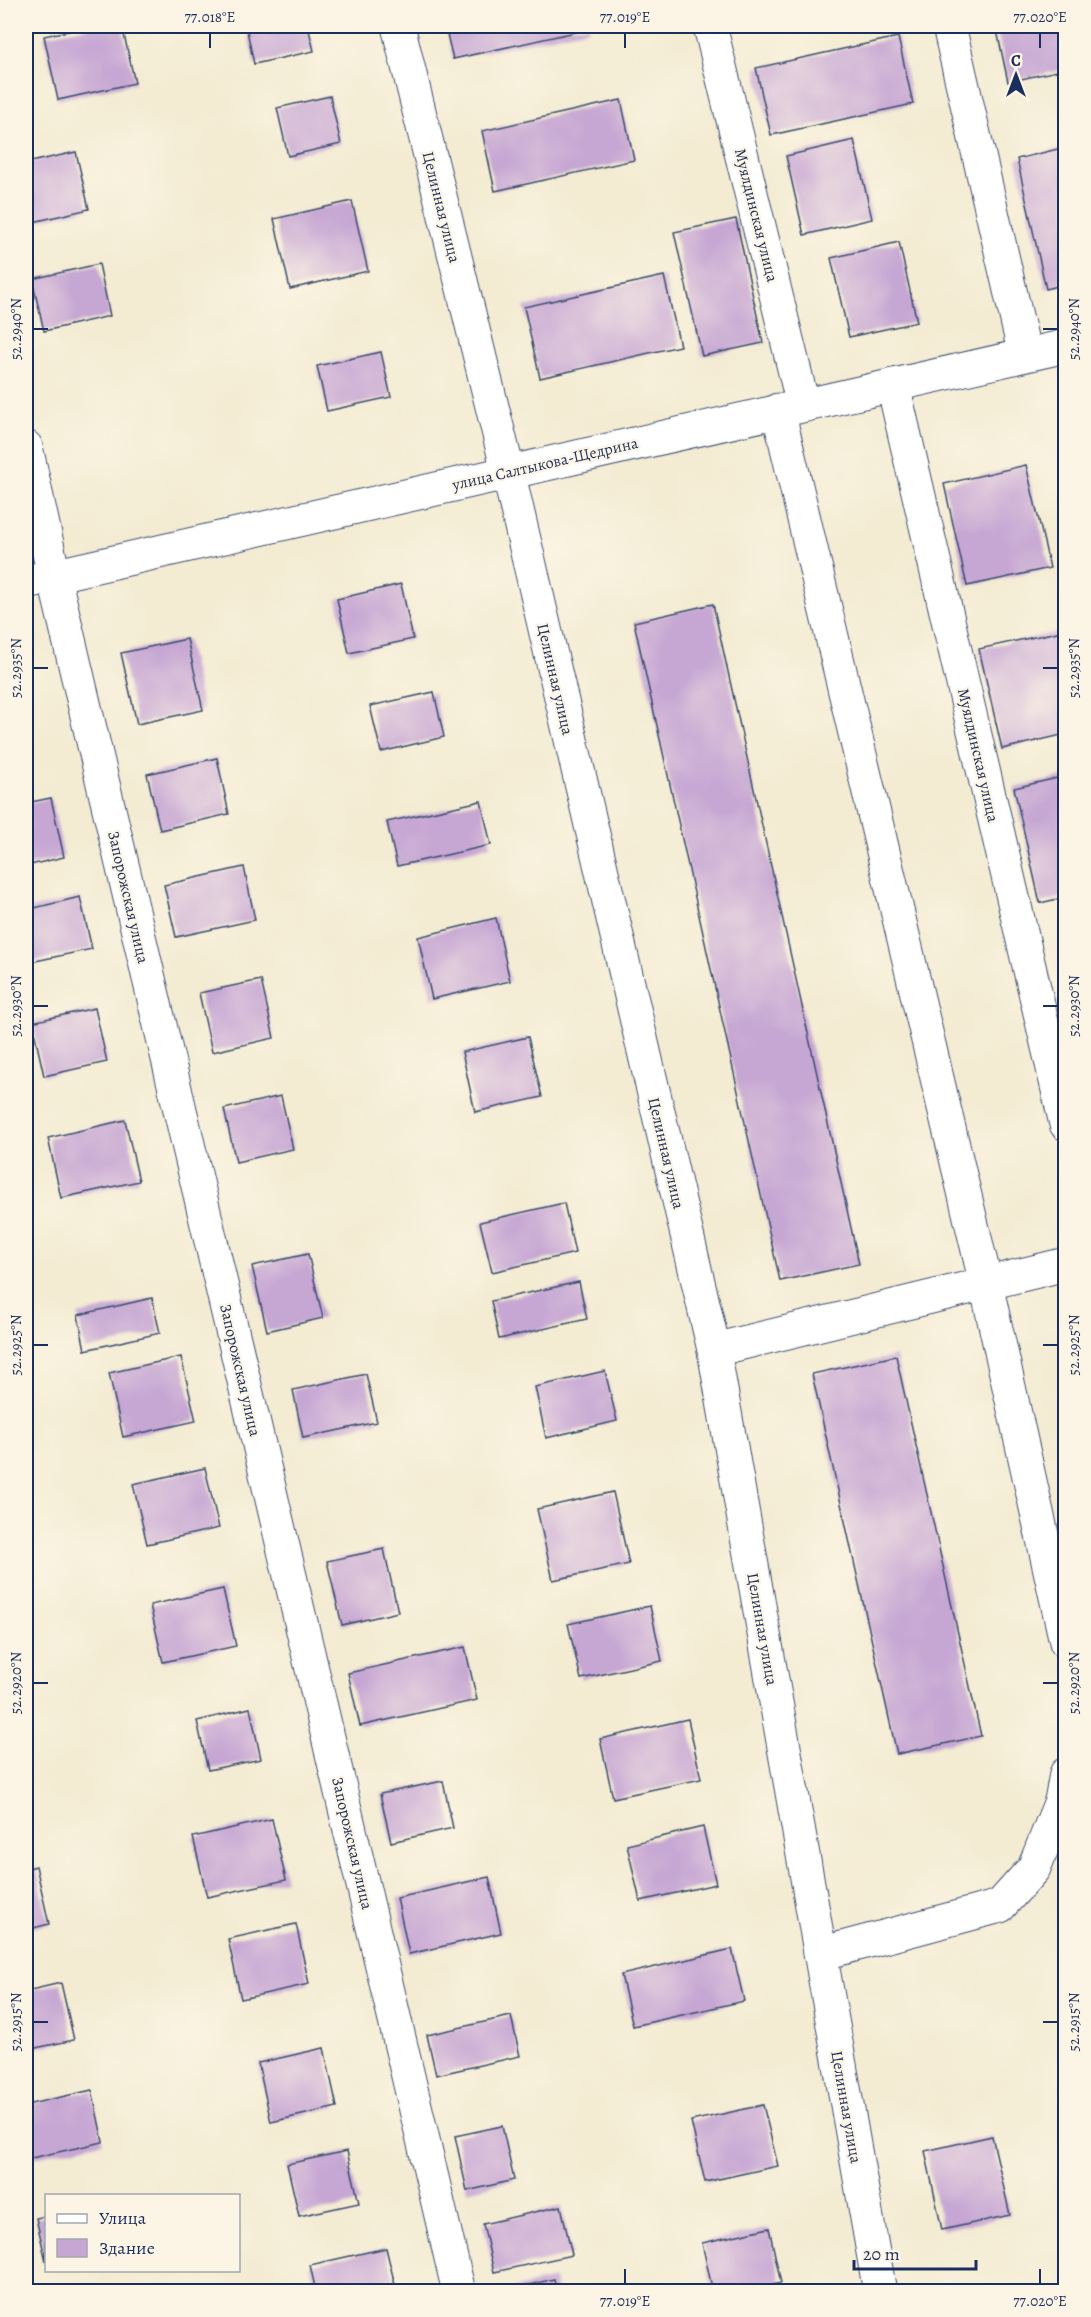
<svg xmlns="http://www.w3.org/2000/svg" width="1091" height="2317" viewBox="0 0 1091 2317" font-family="Alegreya,serif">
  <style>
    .building { fill: #c6a6d3 }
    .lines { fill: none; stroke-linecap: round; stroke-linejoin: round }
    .minor-casing { stroke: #3b4b6f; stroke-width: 35 }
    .minor { stroke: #fff; stroke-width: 33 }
    .ticks { fill: none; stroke: #1b2f5e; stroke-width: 2 }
    .labels { text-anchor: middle; stroke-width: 4.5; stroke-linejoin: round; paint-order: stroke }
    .street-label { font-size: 16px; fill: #1b2f5e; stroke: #fcf5e5 }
    .neatline { fill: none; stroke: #1b2f5e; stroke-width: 2 }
    .ticks-label { font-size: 15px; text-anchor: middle; fill: #1b2f5e }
  </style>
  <rect width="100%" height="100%" fill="#fcf5e5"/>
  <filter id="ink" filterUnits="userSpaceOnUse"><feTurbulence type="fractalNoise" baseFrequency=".0167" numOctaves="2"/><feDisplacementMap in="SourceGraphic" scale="12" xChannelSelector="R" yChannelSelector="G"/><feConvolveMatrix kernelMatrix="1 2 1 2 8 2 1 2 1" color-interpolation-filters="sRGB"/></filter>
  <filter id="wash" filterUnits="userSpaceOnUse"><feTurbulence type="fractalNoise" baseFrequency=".008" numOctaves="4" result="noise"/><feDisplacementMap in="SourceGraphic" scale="24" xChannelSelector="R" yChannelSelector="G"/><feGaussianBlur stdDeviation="1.35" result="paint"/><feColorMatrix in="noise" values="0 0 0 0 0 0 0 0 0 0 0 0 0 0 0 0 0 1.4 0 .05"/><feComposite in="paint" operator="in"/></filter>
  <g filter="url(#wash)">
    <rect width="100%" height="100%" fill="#f3ebd2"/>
    <g id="blocks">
      <g class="building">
        <polygon points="92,26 122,26 135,83 58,100 44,36"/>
        <polygon points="246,26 308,26 314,51 254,64"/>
        <polygon points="445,26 588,26 589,29 453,59"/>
        <polygon points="996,26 1066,26 1066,69 1008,82"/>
        <polygon points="898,37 913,104 771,135 756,68"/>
        <polygon points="330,96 341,144 288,156 277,108"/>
        <polygon points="621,100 634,160 495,191 482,131"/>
        <polygon points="854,140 872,219 804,235 786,156"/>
        <polygon points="1066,147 1066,284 1046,289 1017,159"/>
        <polygon points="76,152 89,209 33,222 26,188 26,163"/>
        <polygon points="352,201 368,271 290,289 274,219"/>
        <polygon points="736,219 763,343 702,356 674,232"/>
        <polygon points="899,242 917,322 849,337 831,258"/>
        <polygon points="99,264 110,316 44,331 32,279"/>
        <polygon points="664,276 680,346 540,378 524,307"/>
        <polygon points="381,352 391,397 327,411 317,366"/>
        <polygon points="1026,465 1050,568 967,586 944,484"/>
        <polygon points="401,584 413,639 349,653 337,599"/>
        <polygon points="713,604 859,1264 780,1281 634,622"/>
        <polygon points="1062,631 1066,647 1066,734 1002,749 979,649"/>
        <polygon points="187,639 203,710 137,724 121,653"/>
        <polygon points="434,692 444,737 381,752 370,706"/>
        <polygon points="217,758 229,814 160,830 147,774"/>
        <polygon points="1066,776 1066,897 1040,903 1014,788"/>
        <polygon points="51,798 64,857 26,866 26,803"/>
        <polygon points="481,801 491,845 397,866 387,822"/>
        <polygon points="244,867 255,920 176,937 164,885"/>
        <polygon points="80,897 92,949 26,963 26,910"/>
        <polygon points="496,918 510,981 432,999 418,937"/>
        <polygon points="261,980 274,1038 212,1052 199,993"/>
        <polygon points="95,1008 107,1062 44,1076 32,1022"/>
        <polygon points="528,1037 542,1097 475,1112 462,1052"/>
        <polygon points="281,1096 293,1149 236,1162 224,1109"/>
        <polygon points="125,1120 139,1181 61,1198 48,1138"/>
        <polygon points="564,1203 575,1253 492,1272 480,1222"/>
        <polygon points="308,1254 323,1318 267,1331 252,1266"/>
        <polygon points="579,1282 587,1319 499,1339 491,1301"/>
        <polygon points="152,1298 160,1333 85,1350 78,1315"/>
        <polygon points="896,1356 981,1736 897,1754 812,1374"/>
        <polygon points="181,1357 196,1421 123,1437 109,1373"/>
        <polygon points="605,1371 617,1421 546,1438 535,1387"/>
        <polygon points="366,1374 377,1422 303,1438 293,1390"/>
        <polygon points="205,1468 219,1528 147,1544 133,1484"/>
        <polygon points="613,1492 629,1564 553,1580 537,1509"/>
        <polygon points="384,1549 398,1612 342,1625 327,1561"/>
        <polygon points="223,1589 236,1646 163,1662 150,1605"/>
        <polygon points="650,1606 662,1661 581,1679 568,1624"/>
        <polygon points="465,1647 477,1700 360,1726 348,1673"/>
        <polygon points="250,1708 261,1759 208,1770 197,1721"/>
        <polygon points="688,1719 701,1779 613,1798 600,1739"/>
        <polygon points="443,1781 453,1828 391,1842 380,1794"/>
        <polygon points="272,1819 286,1880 207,1897 193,1837"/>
        <polygon points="703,1827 716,1884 640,1901 627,1845"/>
        <polygon points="36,1866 49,1924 26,1930 26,1869"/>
        <polygon points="489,1877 501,1933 409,1954 397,1898"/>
        <polygon points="296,1924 309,1984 241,1999 228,1939"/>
        <polygon points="732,1949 744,2001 633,2026 621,1975"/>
        <polygon points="61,1983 74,2040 26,2050 26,1991"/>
        <polygon points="511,2016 520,2056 436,2075 427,2035"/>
        <polygon points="324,2048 337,2107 271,2122 258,2063"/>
        <polygon points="92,2090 103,2142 27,2159 26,2105"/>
        <polygon points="763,2105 778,2166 705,2182 691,2121"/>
        <polygon points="502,2126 514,2180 467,2191 455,2136"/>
        <polygon points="992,2136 1010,2215 942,2230 925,2151"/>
        <polygon points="347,2151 359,2203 299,2216 287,2164"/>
        <polygon points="561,2206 572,2255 494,2272 483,2224"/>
        <polygon points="46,2216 46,2261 36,2218"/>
        <polygon points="769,2228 781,2283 745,2292 713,2292 702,2243"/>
        <polygon points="386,2248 396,2289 316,2292 310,2265"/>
        <polygon points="554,2279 557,2292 504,2292 504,2291"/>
      </g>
    </g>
  </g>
  <g filter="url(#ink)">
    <use href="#blocks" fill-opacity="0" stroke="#3b4b6f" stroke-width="1.5"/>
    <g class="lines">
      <defs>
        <g id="minor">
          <polyline points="398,26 508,471 714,1350 880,2292"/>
          <polyline points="710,26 803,405"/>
          <polyline points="949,26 1025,355"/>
          <polyline points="893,385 1066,1124"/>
          <polyline points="778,410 986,1284 1066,1642"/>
          <polyline points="26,447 54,576 459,2292"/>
          <polyline points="26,582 1066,346"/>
          <polyline points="714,1350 1066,1264"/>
          <polyline points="820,1954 1000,1906 1034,1868 1061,1801 1066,1774"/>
        </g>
      </defs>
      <use href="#minor" class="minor-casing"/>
      <use href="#minor" class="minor"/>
    </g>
  </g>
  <path class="ticks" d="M210 33V48M625 33V48M1040 33V48M33 329H48M1043 329H1058M33 668H48M1043 668H1058M33 1006H48M1043 1006H1058M33 1345H48M1043 1345H1058M33 1683H48M1043 1683H1058M33 2022H48M1043 2022H1058M625 2269V2284M1040 2269V2284"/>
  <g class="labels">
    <g class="street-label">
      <text transform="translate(442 207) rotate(76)" y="6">Целинная улица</text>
      <text transform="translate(757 215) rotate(76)" y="6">Муялдинская улица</text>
      <text transform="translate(545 463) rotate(-13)" y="6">улица Салтыкова-Щедрина</text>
      <text transform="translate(556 679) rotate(77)" y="6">Целинная улица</text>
      <text transform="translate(979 755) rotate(77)" y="6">Муялдинская улица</text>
      <text transform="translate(129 897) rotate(77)" y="6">Запорожская улица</text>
      <text transform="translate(667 1153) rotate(77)" y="6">Целинная улица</text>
      <text transform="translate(241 1370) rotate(77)" y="6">Запорожская улица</text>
      <text transform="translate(763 1629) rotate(80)" y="6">Целинная улица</text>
      <text transform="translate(353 1843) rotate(77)" y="6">Запорожская улица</text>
      <text transform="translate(847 2107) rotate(80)" y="6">Целинная улица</text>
    </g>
  </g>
  <rect width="1091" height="2317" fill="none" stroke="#fcf5e5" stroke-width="66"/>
  <rect x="45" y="2194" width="195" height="78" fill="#fcf5e5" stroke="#a2a6af" stroke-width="1.5"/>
  <rect x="57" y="2214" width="30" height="9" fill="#ffffff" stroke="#a2a6af" stroke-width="1.5"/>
  <text x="99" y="2224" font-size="18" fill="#1b2f5e">Улица</text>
  <rect x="57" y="2239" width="30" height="18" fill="#c6a6d3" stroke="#a2a6af" stroke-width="1.5"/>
  <text x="99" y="2254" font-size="18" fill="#1b2f5e">Здание</text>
  <g transform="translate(1016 75)" stroke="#fcf5e5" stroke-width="4.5" paint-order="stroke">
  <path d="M0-4.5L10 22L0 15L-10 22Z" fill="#1b2f5e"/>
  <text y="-9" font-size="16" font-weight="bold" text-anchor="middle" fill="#1b2f5e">С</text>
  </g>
  <path d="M854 2260v9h122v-9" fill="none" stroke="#1b2f5e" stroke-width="3"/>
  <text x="863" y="2260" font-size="18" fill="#1b2f5e" stroke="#fcf5e5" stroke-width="4.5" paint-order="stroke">20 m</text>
  <rect x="33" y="33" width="1025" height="2251" class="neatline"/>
  <g class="ticks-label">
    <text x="210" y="22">77.018°E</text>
    <text x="625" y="22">77.019°E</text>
    <text x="1040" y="22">77.020°E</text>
    <text transform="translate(16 329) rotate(-90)" y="5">52.2940°N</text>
    <text transform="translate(1074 329) rotate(-90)" y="5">52.2940°N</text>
    <text transform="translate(16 668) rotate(-90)" y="5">52.2935°N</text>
    <text transform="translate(1074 668) rotate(-90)" y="5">52.2935°N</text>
    <text transform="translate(16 1006) rotate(-90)" y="5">52.2930°N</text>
    <text transform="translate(1074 1006) rotate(-90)" y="5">52.2930°N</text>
    <text transform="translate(16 1345) rotate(-90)" y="5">52.2925°N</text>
    <text transform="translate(1074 1345) rotate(-90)" y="5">52.2925°N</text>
    <text transform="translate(16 1683) rotate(-90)" y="5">52.2920°N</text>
    <text transform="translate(1074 1683) rotate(-90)" y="5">52.2920°N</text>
    <text transform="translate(16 2022) rotate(-90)" y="5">52.2915°N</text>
    <text transform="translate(1074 2022) rotate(-90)" y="5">52.2915°N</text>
    <text x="625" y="2306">77.019°E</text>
    <text x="1040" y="2306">77.020°E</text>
  </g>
</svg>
